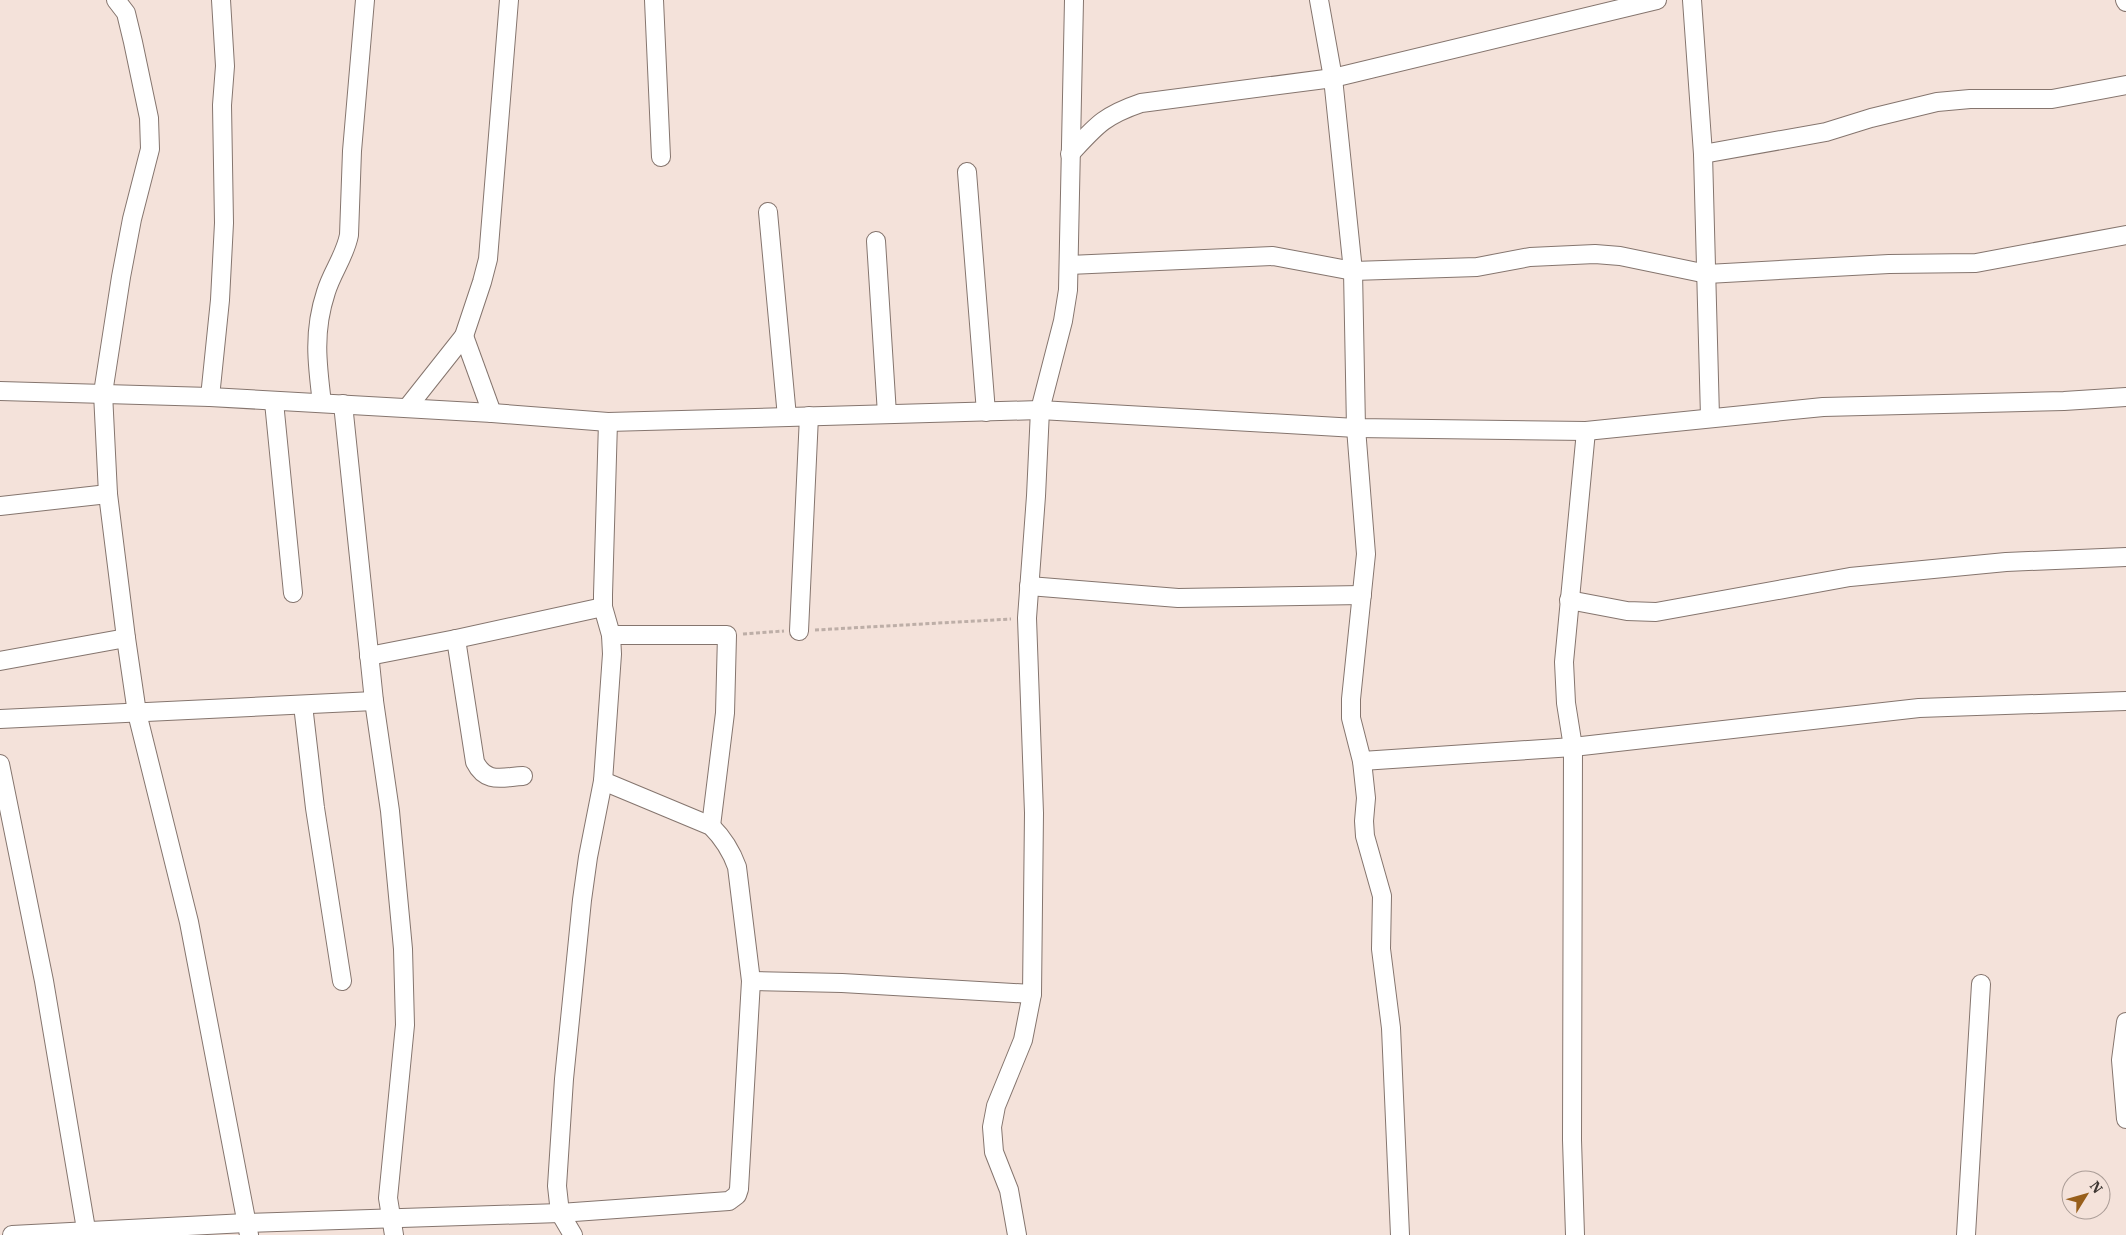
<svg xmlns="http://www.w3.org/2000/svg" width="2126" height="1235" viewBox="0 0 2126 1235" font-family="'IBM Plex Serif',serif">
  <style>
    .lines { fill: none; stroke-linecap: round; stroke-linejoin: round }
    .minor-casing { stroke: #85756e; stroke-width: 20 }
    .path { stroke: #bdaea7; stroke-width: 3; stroke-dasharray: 4 2.5; stroke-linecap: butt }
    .minor { stroke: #fff; stroke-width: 18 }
  </style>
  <rect width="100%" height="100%" fill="#f4e2da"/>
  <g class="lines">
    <defs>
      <g id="minor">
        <polyline points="116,0 126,13 133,42 149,118 150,149 132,219 121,277 103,393 108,494 126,638 137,713 189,922 249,1235"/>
        <polyline points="654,0 661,157"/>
        <polyline points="1319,0 1333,78 1353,271 1356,428 1366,554 1351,699 1351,718 1362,761 1366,798 1364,821 1365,836 1382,896 1381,949 1391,1028 1400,1235"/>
        <polyline points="1692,0 1703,154 1710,417"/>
        <polyline points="2125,0 2126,2"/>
        <path d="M1070 154C1096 126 1103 116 1141 103L1333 78 1657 0"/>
        <polyline points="1703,154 1826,132 1871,118 1937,102 1970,99 2052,99 2126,85"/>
        <polyline points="967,172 986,412"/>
        <polyline points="768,212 787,417"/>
        <polyline points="876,241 887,414"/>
        <polyline points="1069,265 1273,256 1353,271 1477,267 1530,257 1595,254 1620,256 1707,274 1889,264 1976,263 2126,235"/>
        <polyline points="464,336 492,413"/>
        <polyline points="0,391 210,397 492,413 608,422 1040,410 1356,428 1586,431 1823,407 2064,401 2126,397"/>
        <polyline points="210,397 220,300 224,223 222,105 225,66 221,0"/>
        <polyline points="274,402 293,593"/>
        <path d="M322 403C317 363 313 331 326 292 332 272 345 256 349 235L352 151 365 0"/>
        <polyline points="343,404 374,701 390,811 403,949 405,1025 388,1198 394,1235"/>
        <polyline points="407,408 464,336 482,282 488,259 509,0"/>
        <polyline points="0,506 108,494"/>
        <polyline points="1029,586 1178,598 1362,595"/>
        <polyline points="1569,600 1627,611 1656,612 1850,577 2006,562 2126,557"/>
        <polyline points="799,631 809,416"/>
        <polyline points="611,635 727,635 725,713 711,826"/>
        <path d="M456 639 475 762C486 784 502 777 523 776"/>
        <polyline points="369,656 456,639 603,607"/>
        <polyline points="0,661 126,638"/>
        <polyline points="303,705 315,808 342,981"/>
        <polyline points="0,719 374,701"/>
        <polyline points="1362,761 1573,747 1919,708 2126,701"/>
        <polyline points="0,764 44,981 87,1235"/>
        <polyline points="751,981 842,983 1032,994"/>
        <polyline points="2126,1022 2121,1060 2126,1119"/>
        <path d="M12 1235 246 1223 560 1213 729 1201 737 1195 739 1189 751 981 737 867C731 850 723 838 711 826L603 781"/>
        <polyline points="573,1235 560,1213 557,1186 564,1079 582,900 588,857 603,781 612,654 611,635 603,607 603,595 608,422"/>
        <polyline points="1017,1235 1009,1190 994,1152 992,1127 996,1106 1023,1040 1032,994 1034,813 1027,618 1036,496 1040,410 1063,321 1068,290 1074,0"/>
        <polyline points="1575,1235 1572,1140 1573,747 1566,703 1564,662 1586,431"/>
        <polyline points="1966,1235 1981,984"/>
      </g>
    </defs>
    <use href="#minor" class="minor-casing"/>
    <g class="path">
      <polyline points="815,630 1011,619"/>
      <polyline points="743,634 784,631"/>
    </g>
    <use href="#minor" class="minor"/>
  </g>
  <g transform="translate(2086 1195) rotate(53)"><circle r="24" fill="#f4e2da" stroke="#ab9d97"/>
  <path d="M0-4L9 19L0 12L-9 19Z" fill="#985f1b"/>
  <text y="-8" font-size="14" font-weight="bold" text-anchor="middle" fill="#3d3632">N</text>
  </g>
</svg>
